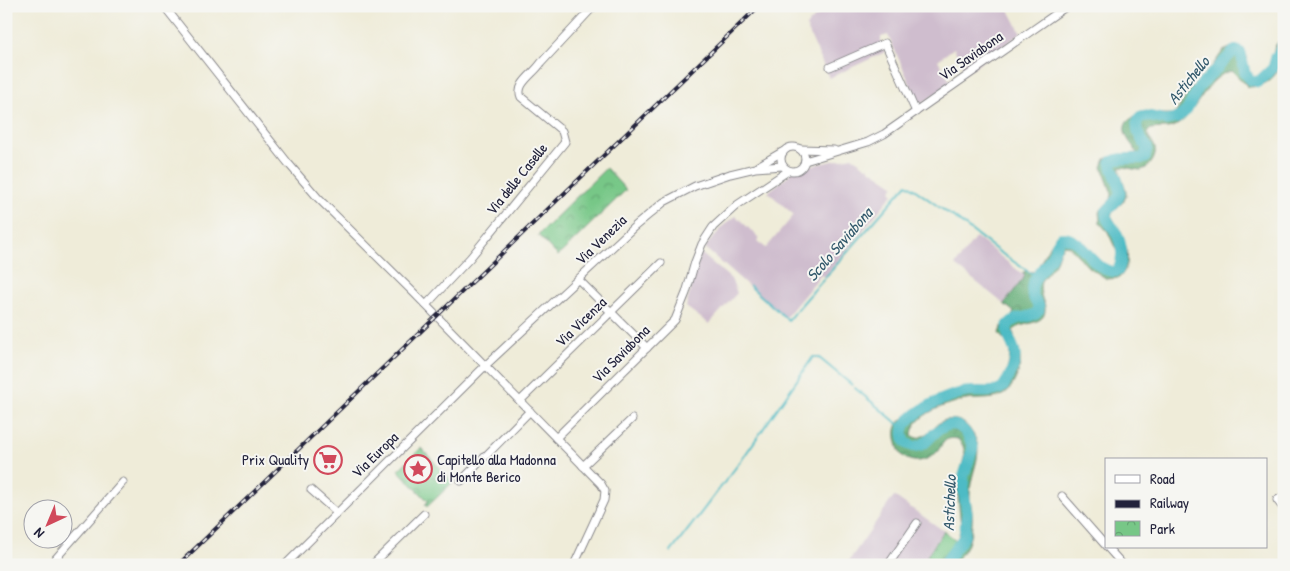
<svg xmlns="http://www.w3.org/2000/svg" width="1290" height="571" viewBox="0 0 1290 571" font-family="'Patrick Hand',sans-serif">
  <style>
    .industrial { fill: #cfbdce }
    .forest { fill: url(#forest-crowns); stroke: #426758 }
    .park { fill: url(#park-crowns); stroke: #4c7461 }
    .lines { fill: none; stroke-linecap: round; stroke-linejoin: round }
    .stream { stroke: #4dbbc5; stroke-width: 2 }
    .river { stroke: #4dbbc5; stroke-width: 11 }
    .minor-casing { stroke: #88878a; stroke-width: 9 }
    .minor { stroke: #fff; stroke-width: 7 }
    .rail-casing { stroke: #22223b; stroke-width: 4 }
    .rail { stroke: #f6f6f2; stroke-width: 2; stroke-dasharray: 5.5; stroke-linecap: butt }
    .labels { text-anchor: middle; stroke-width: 4; stroke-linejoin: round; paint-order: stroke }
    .street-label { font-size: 15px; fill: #22223b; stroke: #f6f6f2 }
    .poi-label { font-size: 15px; fill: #22223b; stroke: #f6f6f2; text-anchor: end }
    .water-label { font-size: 16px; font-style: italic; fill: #31586b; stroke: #f6f6f2 }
  </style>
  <defs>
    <pattern id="forest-crowns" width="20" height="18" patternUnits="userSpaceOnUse" patternTransform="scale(1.25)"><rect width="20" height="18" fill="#61ac74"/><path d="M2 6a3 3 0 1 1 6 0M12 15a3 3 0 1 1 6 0" fill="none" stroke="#508c60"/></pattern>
    <pattern id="park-crowns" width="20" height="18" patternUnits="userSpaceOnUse" patternTransform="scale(1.25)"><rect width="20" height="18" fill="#77c787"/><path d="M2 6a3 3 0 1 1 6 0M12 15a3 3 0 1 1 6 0" fill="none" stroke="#61a170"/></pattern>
  </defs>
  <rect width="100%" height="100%" fill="#f6f6f2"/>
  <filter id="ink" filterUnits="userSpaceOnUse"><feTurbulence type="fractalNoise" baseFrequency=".02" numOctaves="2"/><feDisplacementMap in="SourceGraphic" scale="10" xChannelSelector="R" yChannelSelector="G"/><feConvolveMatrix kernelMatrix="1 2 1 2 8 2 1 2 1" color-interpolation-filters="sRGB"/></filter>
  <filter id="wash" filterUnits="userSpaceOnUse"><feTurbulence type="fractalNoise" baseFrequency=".0096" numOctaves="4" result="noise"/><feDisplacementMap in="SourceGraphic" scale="20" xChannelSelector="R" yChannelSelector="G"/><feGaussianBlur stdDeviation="1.12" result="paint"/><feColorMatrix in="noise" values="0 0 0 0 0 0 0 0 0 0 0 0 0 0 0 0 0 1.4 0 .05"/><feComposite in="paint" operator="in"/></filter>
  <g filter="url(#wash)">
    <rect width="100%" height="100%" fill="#efecd9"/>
    <g class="industrial">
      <polygon points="827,6 1007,6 1021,33 966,73 954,48 938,60 951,83 923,103 919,102 915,95 888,35 881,37 881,45 885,52 829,78 806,26"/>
      <polygon points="852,157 895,186 891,190 893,194 824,277 821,275 785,318 706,249 706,246 719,231 719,229 736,216 759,238 757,241 766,248 794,215 768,192 787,177 794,169"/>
      <polygon points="976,237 1025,276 1004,304 955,265"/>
      <polygon points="700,254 702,254 731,279 737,293 709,324 686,307"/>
      <polygon points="894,496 944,531 926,557 932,563 930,565 846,565"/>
    </g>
    <path class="forest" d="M1284 35C1284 60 1279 87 1248 87L1232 71C1206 75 1196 116 1175 126 1169 129 1158 128 1151 129L1147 133C1149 139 1154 143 1155 148 1157 157 1150 168 1141 170 1135 170 1127 167 1120 167 1118 176 1127 185 1126 195 1125 204 1115 207 1111 215 1121 234 1138 259 1119 278L1107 279 1088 267 1069 246 1064 245 1060 250 1055 264 1041 281C1040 287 1040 292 1042 298 1043 302 1046 306 1045 310 1045 326 1021 321 1013 331 1015 342 1021 352 1020 364 1019 374 1012 389 1004 394 995 401 977 398 966 400 948 403 913 414 912 435L916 438C934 435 935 416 956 420 963 421 968 426 971 431 987 452 970 470 970 494 969 500 972 506 972 513 973 521 971 536 968 544 965 551 957 559 951 565H934L936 563 938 564 958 537 961 527 957 485 965 454 963 446 958 439C944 436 944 443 937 452 932 458 921 462 914 461 905 460 900 455 898 447 896 439 894 431 898 424 906 411 950 392 966 389 978 386 988 393 999 386 1006 376 1015 353 1006 342 1003 338 1001 337 999 333 1002 322 1011 321 1014 312L1004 304 1025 276 1022 273 1026 271 1035 272C1047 253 1044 247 1065 233L1106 270 1111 271 1117 268 1119 263 1118 254 1108 232 1100 223 1099 212 1111 199 1112 194 1102 167 1105 159 1117 155 1137 153C1134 146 1127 141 1125 132 1121 109 1163 115 1175 114L1191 88 1205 76 1223 51 1232 47 1244 50 1247 57 1248 72 1255 78 1268 69 1275 46Z"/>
    <g class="park">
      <polygon points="606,168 626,190 558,256 538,235"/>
      <polygon points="421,448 453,482 427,507 425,505 428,501 398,470"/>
      <polygon points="944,531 956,540 937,564 927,556"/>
    </g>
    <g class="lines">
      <g class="stream">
        <polyline points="951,215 998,251 1029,272 1036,275"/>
        <polyline points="750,286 788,320 907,184 949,214"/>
        <polyline points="855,388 904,429"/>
        <polyline points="671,552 743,458 813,357 818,357 852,385"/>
      </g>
      <path class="river" d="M943 565 964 537 967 513 963 487 964 475 973 448C967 429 956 416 936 432 931 436 927 443 921 445 915 448 911 446 906 443 903 438 902 431 905 425 915 410 948 395 966 392 979 390 991 395 1003 387 1010 377 1018 361 1014 349 1011 340 1005 334 1008 325 1018 313 1030 321 1039 310V306C1022 286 1039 275 1049 260 1054 253 1056 245 1060 238 1084 234 1093 276 1118 271 1124 257 1122 242 1114 229 1110 223 1105 219 1106 212 1109 208 1114 204 1117 200 1126 189 1112 174 1111 162 1122 156 1133 160 1145 158L1147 147C1140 138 1136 132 1137 121L1141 117 1147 116 1166 120 1178 118 1187 110 1199 87 1235 50 1241 53 1245 73 1251 80 1258 82 1273 68 1276 57 1284 44"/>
    </g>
  </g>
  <g filter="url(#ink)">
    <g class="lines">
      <defs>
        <g id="minor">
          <polyline points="164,6 288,163 318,198 415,294 601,484 605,491 604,500 574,565"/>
          <polyline points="1084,6 1093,6"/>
          <polyline points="830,67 885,43 916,112"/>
          <circle cx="793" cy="159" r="12"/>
          <polyline points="800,149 834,150"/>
          <polyline points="805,161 868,142 884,134 1067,6"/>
          <polyline points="758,166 782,152"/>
          <polyline points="579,280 647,348"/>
          <path d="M426 305 470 258 565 142 562 131 521 97C515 84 534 74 541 63L594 6"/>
          <polyline points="520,401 661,263"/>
          <polyline points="556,438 675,320 686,293 695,262 702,244 713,227 737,205 788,171"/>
          <polyline points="583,466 632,419"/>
          <polyline points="461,481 530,411"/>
          <polyline points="311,490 337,513"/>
          <polyline points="1062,496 1106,546"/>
          <polyline points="1284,496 1277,500 1284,509"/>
          <polyline points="1107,547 1123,565"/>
          <polyline points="50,565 123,482"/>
          <polyline points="285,565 486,365 634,227 664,202 695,186 730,174 755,168 782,166"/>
          <polyline points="372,565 424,514"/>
          <polyline points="888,565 917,523"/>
        </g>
      </defs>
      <use href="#minor" class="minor-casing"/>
      <use href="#minor" class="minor"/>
      <defs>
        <polyline id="rail" points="178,565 759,6"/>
      </defs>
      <use href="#rail" class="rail-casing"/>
      <use href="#rail" class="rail"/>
    </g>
  </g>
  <defs>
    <symbol id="supermarket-ring" viewBox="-11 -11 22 22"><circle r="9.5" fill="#f6f6f2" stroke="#d1495b" stroke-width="1.5"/><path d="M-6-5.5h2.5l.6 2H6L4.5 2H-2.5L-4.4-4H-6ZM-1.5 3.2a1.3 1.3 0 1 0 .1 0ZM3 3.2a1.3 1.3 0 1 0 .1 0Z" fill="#d1495b"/></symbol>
    <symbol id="sight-ring" viewBox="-11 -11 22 22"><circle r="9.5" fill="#f6f6f2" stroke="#d1495b" stroke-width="1.5"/><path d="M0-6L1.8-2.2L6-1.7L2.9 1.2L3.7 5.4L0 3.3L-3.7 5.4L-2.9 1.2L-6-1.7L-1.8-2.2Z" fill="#d1495b"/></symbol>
  </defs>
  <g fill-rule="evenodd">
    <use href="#supermarket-ring" x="312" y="444" width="32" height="32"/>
    <use href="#sight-ring" x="402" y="453" width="32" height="32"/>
  </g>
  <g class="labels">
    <g class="street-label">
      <text transform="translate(971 56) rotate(-35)" y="5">Via Saviabona</text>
      <text transform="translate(517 179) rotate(-51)" y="5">Via delle Caselle</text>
      <text transform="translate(601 240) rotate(-44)" y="5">Via Venezia</text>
      <text transform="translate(581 322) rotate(-44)" y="5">Via Vicenza</text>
      <text transform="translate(621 354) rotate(-45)" y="5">Via Saviabona</text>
      <text transform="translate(375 455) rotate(-44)" y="5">Via Europa</text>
    </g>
    <g class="poi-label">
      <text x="309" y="465">Prix Quality</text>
      <text x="437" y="465" text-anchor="start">Capitello alla Madonna<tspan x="437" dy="17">di Monte Berico</tspan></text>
    </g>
    <g class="water-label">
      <text transform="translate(1188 80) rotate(-51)" y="6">Astichello</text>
      <text transform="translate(839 244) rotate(-49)" y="6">Scolo Saviabona</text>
      <text transform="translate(949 503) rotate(-88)" y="6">Astichello</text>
    </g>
  </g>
  <rect width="1290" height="571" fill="none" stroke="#f6f6f2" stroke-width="25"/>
  <rect x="1105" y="458" width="162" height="90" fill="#f6f6f2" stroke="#a1a1a9"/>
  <rect x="1115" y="475" width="25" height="8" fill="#ffffff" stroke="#a1a1a9"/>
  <text x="1150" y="484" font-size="15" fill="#22223b">Road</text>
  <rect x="1115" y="500" width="25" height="8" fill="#22223b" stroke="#a1a1a9"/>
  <text x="1150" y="508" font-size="15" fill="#22223b">Railway</text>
  <rect x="1115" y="521" width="25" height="15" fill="url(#park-crowns)" stroke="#a1a1a9"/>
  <text x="1150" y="534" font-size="15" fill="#22223b">Park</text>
  <g transform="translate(48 524) rotate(224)"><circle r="24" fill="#f6f6f2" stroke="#a1a1a9"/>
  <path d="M0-4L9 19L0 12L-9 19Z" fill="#d1495b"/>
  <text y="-8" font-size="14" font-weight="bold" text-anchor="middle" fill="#22223b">N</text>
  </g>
</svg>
